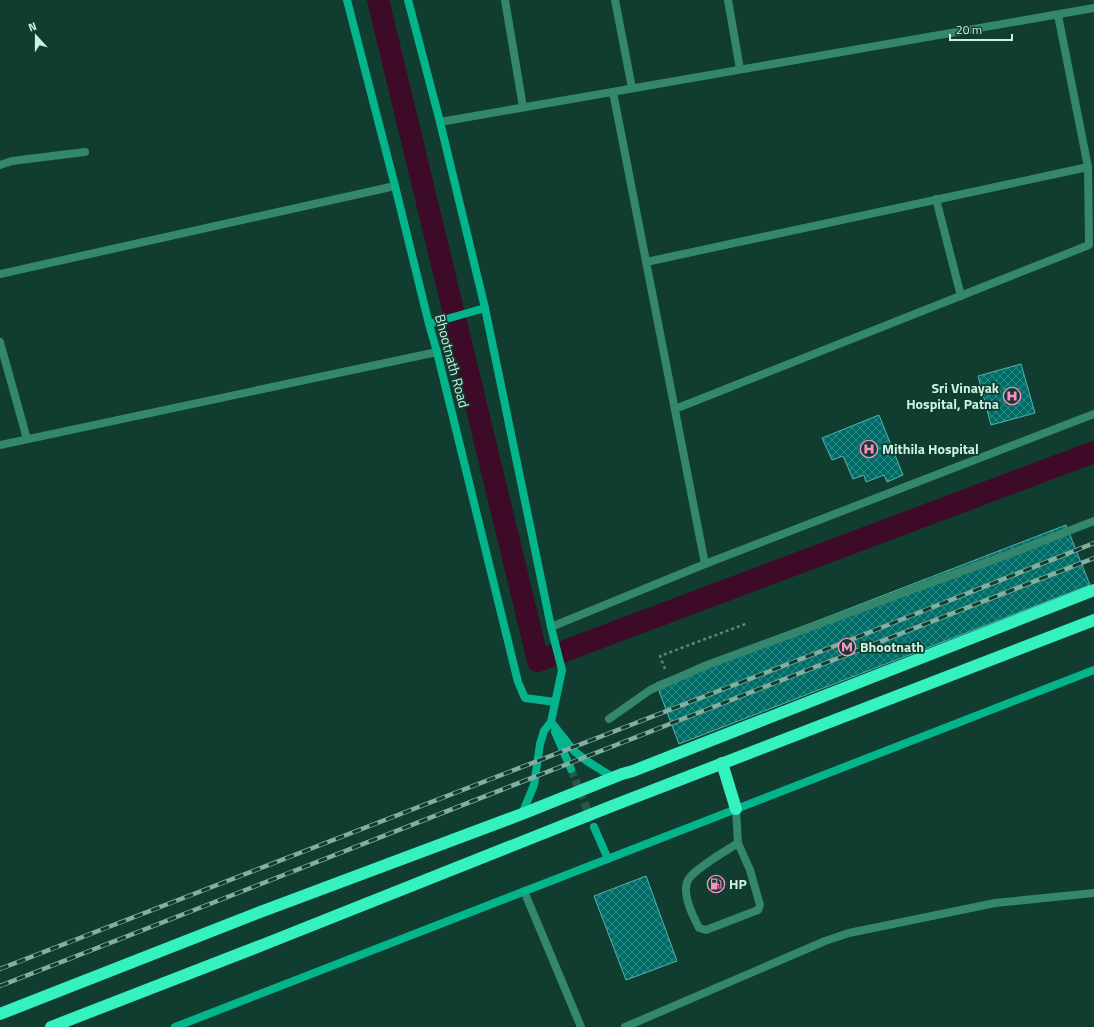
<svg xmlns="http://www.w3.org/2000/svg" width="1094" height="1027" viewBox="0 0 1094 1027" font-family="'Titillium Web',sans-serif">
  <style>
    .lines { fill: none; stroke-linecap: round; stroke-linejoin: round }
    .canal { stroke: #3d0b27; stroke-width: 22 }
    .building { fill: url(#building-cross-hatch); stroke: #53b3ad }
    .secondary-tunnel { stroke: #2c584b; stroke-width: 8; stroke-dasharray: 8 4; stroke-linecap: butt }
    .path { stroke: #5b8678; stroke-width: 2.5; stroke-dasharray: 3 3; stroke-linecap: butt }
    .lane { stroke: #34866d; stroke-width: 8 }
    .street { stroke: #34866d; stroke-width: 8 }
    .secondary { stroke: #03b48d; stroke-width: 8 }
    .highway { stroke: #35f0bf; stroke-width: 12 }
    .rail-casing { stroke: #84ae9f; stroke-width: 4.5 }
    .rail { stroke: #103d30; stroke-width: 3; stroke-dasharray: 9; stroke-linecap: butt }
    .labels { text-anchor: middle; stroke-width: 3.5; stroke-linejoin: round; paint-order: stroke }
    .street-label { font-size: 14px; fill: #caf1e2; stroke: #103d30 }
    .poi-label { font-size: 14px; font-weight: bold; fill: #caf1e2; stroke: #103d30; text-anchor: start }
  </style>
  <defs>
    <pattern id="building-cross-hatch" width="8" height="8" patternUnits="userSpaceOnUse"><rect width="8" height="8" fill="#006c68"/><path d="M0 0l8 8M0 8l8-8" fill="none" stroke="#308984"/></pattern>
  </defs>
  <rect width="100%" height="100%" fill="#103d30"/>
  <g class="lines">
    <polyline class="canal" points="378,0 538,661 1094,452"/>
  </g>
  <g class="building">
    <polygon points="1021,364 1035,413 991,425 978,376"/>
    <polygon points="879,415 903,475 887,482 884,475 866,482 864,475 853,479 843,456 832,460 822,438"/>
    <polygon points="1066,525 1090,585 679,744 656,683"/>
    <polygon points="646,876 677,961 626,980 594,896"/>
  </g>
  <g class="lines">
    <polyline class="secondary-tunnel" points="571,769 594,827"/>
    <polyline class="path" points="665,669 660,656 748,623"/>
    <path class="lane" d="M736 809 738 843 750 870 760 905 758 910 706 930 699 928C693 916 681 893 688 880 694 869 726 851 738 843"/>
    <g class="street">
      <polyline points="505,0 523,107"/>
      <polyline points="615,0 632,88"/>
      <polyline points="728,0 740,69"/>
      <polyline points="613,92 705,564"/>
      <polyline points="440,122 1094,8"/>
      <polyline points="0,165 12,161 85,152"/>
      <polyline points="936,199 961,296"/>
      <polyline points="646,262 1088,167"/>
      <polyline points="0,274 395,186"/>
      <polyline points="0,342 27,439"/>
      <polyline points="675,409 1089,245 1088,167 1058,15"/>
      <polyline points="0,445 437,352"/>
      <polyline points="551,627 705,564 1094,414"/>
      <polyline points="609,719 650,690 707,665 1020,550 1094,521"/>
      <polyline points="524,891 581,1027"/>
      <polyline points="625,1027 825,941 849,933 995,903 1094,893"/>
    </g>
    <g class="secondary">
      <polyline points="347,0 395,186 429,324 437,352 518,682 525,698 555,702"/>
      <polyline points="408,0 440,122 485,308 551,627 562,670 551,722 544,731 540,744 534,785 522,814"/>
      <polyline points="429,324 485,308"/>
      <polyline points="551,722 574,751 587,761 614,778"/>
      <polyline points="555,732 571,769"/>
      <polyline points="594,827 608,859"/>
      <polyline points="175,1027 1094,670"/>
    </g>
    <g class="highway">
      <polyline points="722,763 736,809"/>
      <polyline points="0,1014 255,914 522,814 622,774 633,771 1094,590"/>
      <polyline points="51,1027 265,944 612,806 1094,620"/>
    </g>
    <defs>
      <g id="rail">
        <polyline points="0,969 845,642 1094,543"/>
        <polyline points="0,986 1094,558"/>
      </g>
    </defs>
    <use href="#rail" class="rail-casing"/>
    <use href="#rail" class="rail"/>
  </g>
  <defs>
    <symbol id="hospital-ring" viewBox="-11 -11 22 22"><circle r="9.5" fill="#103d30" stroke="#fb8fc4" stroke-width="1.5"/><path d="M-5-5h3v3.5h4V-5h3V5h-3V1.5h-4V5h-3Z" fill="#fb8fc4"/></symbol>
    <symbol id="metro-ring" viewBox="-11 -11 22 22"><circle r="9.5" fill="#103d30" stroke="#fb8fc4" stroke-width="1.5"/><path d="M-5.5 5V-5H-3L0 0L3-5H5.5V5H3V-.5L0 4L-3-.5V5Z" fill="#fb8fc4"/></symbol>
    <symbol id="fuel-ring" viewBox="-11 -11 22 22"><circle r="9.5" fill="#103d30" stroke="#fb8fc4" stroke-width="1.5"/><path d="M-5.5-6h7V0h2V4h1.3V-2.5L3-4.5l.8-.8L6-3V5H2.5V1h-1V6h-7ZM-4.2-4.7v3.2H.2V-4.7Z" fill="#fb8fc4"/></symbol>
  </defs>
  <g fill-rule="evenodd">
    <use href="#hospital-ring" x="1002" y="386" width="20" height="20"/>
    <use href="#hospital-ring" x="859" y="439" width="20" height="20"/>
    <use href="#metro-ring" x="837" y="637" width="20" height="20"/>
    <use href="#fuel-ring" x="706" y="874" width="20" height="20"/>
  </g>
  <g class="labels">
    <g class="street-label">
      <text transform="translate(452 361) rotate(75)" y="5">Bhootnath Road</text>
    </g>
    <g class="poi-label">
      <text x="999" y="393" text-anchor="end">Sri Vinayak<tspan x="999" dy="16">Hospital, Patna</tspan></text>
      <text x="882" y="454">Mithila Hospital</text>
      <text x="860" y="652">Bhootnath</text>
      <text x="729" y="889">HP</text>
    </g>
  </g>
  <g transform="translate(36 36) rotate(339)" stroke="#103d30" stroke-width="3" paint-order="stroke">
  <path d="M0-3L7 15L0 10L-7 15Z" fill="#caf1e2"/>
  <text y="-6" font-size="11" font-weight="bold" text-anchor="middle" fill="#caf1e2">N</text>
  </g>
  <path d="M950 34v6h62v-6" fill="none" stroke="#caf1e2" stroke-width="2"/>
  <text x="956" y="34" font-size="12" fill="#caf1e2" stroke="#103d30" stroke-width="3" paint-order="stroke">20 m</text>
</svg>
